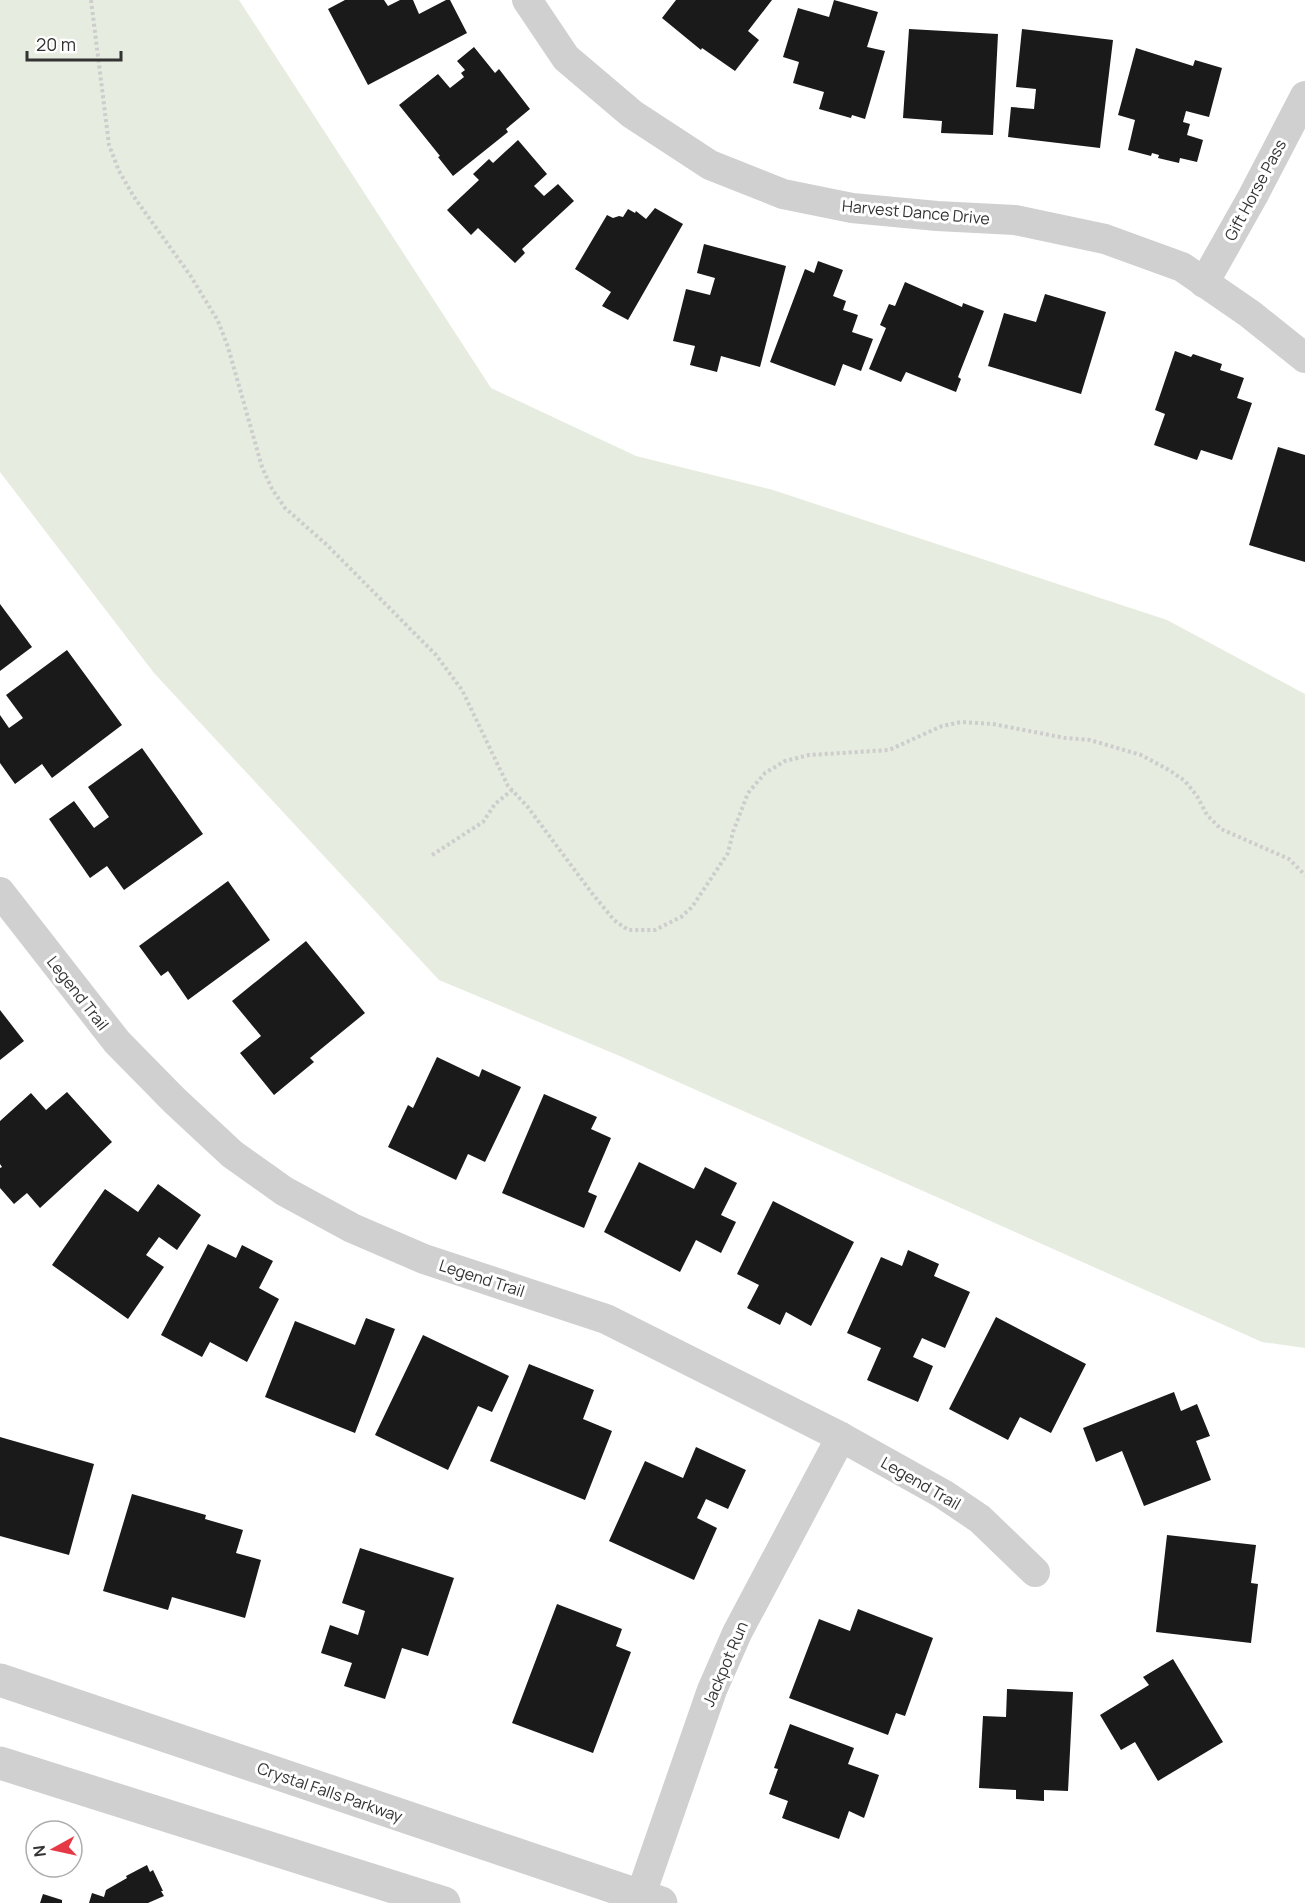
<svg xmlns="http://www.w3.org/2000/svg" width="1305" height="1903" viewBox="0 0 1305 1903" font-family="Manrope,sans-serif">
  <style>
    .green { fill: #e6ecdf }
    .building { fill: #1a1a1a }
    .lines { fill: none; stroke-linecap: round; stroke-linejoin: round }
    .path { stroke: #cdcdcd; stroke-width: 4; stroke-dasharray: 3 3; stroke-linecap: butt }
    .minor { stroke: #d0d0d0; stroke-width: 30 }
    .tertiary { stroke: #d0d0d0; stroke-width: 33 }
    .labels { text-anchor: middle; stroke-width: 6; stroke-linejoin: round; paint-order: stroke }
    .street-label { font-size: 16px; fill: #333; stroke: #fff }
  </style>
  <rect width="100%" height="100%" fill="#fff"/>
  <polygon class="green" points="0,0 239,0 491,388 636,456 773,490 1167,620 1305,694 1305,1348 1262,1342 622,1057 439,980 154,673 0,472"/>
  <g class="building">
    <polygon points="345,0 384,0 388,6 400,0 413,0 419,14 446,0 450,0 467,33 368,85 328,9"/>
    <polygon points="676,0 772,0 748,31 759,40 735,71 702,48 701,50 662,18"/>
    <polygon points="834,0 878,12 867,47 885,51 865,119 852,115 851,118 819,109 824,92 793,83 799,62 783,57 798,8 829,17"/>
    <polygon points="909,29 998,34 993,135 941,133 942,121 903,118"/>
    <polygon points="1022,29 1113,40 1100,148 1008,137 1011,107 1034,109 1036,89 1016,87"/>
    <polygon points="474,47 495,73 499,69 530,109 506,129 508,132 453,176 438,157 440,156 399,105 438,74 450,88 464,77 461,73 465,70 457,61"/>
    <polygon points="1136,48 1193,66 1195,60 1222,68 1209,117 1186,111 1183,122 1190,124 1187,135 1203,140 1197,162 1180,158 1179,163 1158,158 1159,155 1152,153 1151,156 1128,150 1135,120 1118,115"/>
    <polygon points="518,140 547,174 534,186 544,196 558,184 574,201 522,249 525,253 515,263 478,228 471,235 447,210 479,180 473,174 489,159 493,163"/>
    <polygon points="655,208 683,224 628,320 602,306 611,292 575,269 607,215 613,218 619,216 623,217 628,209 635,213 636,211 646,219"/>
    <polygon points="704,244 786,266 760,367 721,356 717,372 690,365 695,346 673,341 686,289 710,295 715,278 697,273"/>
    <polygon points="818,261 843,270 833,296 846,301 843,310 858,315 852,332 873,339 861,371 843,364 835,386 770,362 805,269 814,273"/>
    <polygon points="905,282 962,307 963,303 984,311 958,377 961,379 956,392 906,372 901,382 869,369 886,328 880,325 889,304 895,306"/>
    <polygon points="1045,294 1106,312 1081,394 988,366 1004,313 1036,322"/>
    <polygon points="1175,351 1191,357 1193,354 1222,364 1220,370 1244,378 1237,398 1252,403 1232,460 1201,450 1197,460 1154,445 1165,414 1155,410"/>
    <polygon points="1278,447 1305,455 1305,562 1249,545"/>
    <polygon points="0,604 32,647 0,671"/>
    <polygon points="67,650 122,725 52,778 42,764 15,784 0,763 0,715 9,728 23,718 6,695"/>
    <polygon points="142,748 203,834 124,890 107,866 90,878 49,819 74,801 94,828 109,817 88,787"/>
    <polygon points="228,881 270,940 188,1000 168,971 161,976 139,946"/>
    <polygon points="306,941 365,1013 310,1058 314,1062 274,1095 240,1053 261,1036 232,1001"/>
    <polygon points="0,1010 24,1041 0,1060"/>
    <polygon points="437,1057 479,1077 482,1069 521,1087 485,1162 468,1154 456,1180 388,1147 408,1105 413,1108"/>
    <polygon points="67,1092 112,1142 40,1208 27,1193 14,1204 0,1188 0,1168 2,1167 0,1164 0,1121 31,1093 46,1110"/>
    <polygon points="544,1094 597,1117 591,1129 611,1138 588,1192 597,1196 584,1228 502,1193"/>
    <polygon points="639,1162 694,1189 705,1167 737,1183 721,1215 736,1222 721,1253 696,1240 680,1272 604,1232"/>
    <polygon points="158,1184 201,1215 177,1250 159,1237 146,1255 164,1267 128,1319 52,1265 105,1189 138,1212"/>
    <polygon points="773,1201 854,1242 811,1326 786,1312 780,1325 747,1308 759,1285 737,1274"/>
    <polygon points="208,1244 236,1258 242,1245 273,1261 259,1288 279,1299 247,1362 210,1342 202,1357 161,1335"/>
    <polygon points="908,1250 939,1264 934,1276 970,1292 945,1348 922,1338 913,1357 933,1366 918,1402 867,1380 881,1348 847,1333 881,1257 902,1266"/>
    <polygon points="996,1317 1086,1364 1051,1433 1020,1417 1008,1440 949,1409"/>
    <polygon points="366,1318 395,1329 355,1433 265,1397 295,1321 355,1345"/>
    <polygon points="423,1335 509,1376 492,1412 478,1406 448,1470 375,1435"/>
    <polygon points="529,1364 594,1390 583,1419 612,1431 585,1500 490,1461"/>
    <polygon points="1174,1392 1181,1411 1197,1404 1210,1436 1196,1441 1211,1480 1144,1506 1122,1451 1096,1462 1083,1428"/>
    <polygon points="0,1437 94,1464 69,1555 0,1536"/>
    <polygon points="696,1447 746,1470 728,1509 706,1499 697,1518 717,1528 694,1580 609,1541 645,1461 683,1478"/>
    <polygon points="132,1494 206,1515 205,1519 243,1530 236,1553 261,1560 245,1618 172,1597 168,1610 103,1591"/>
    <polygon points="1167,1535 1256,1545 1251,1583 1258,1584 1251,1643 1156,1632"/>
    <polygon points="360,1548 454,1578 428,1656 402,1648 385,1699 344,1686 352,1663 321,1653 330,1625 358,1635 365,1611 342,1603"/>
    <polygon points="557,1604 622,1629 616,1646 631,1652 593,1753 512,1723"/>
    <polygon points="858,1609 933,1638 905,1716 896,1713 888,1735 789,1698 819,1619 850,1631"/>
    <polygon points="1173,1659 1223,1742 1158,1781 1135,1742 1121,1750 1100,1715 1149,1685 1143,1677"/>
    <polygon points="1007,1689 1073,1692 1068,1791 1044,1790 1044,1801 1016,1799 1016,1790 979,1788 983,1716 1006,1717"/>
    <polygon points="790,1724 854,1748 848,1764 879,1775 864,1818 849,1811 839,1839 782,1818 788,1801 769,1794 778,1769 774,1768"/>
    <polygon points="147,1865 150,1872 153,1870 163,1891 161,1891 164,1896 148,1903 89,1903 92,1893 104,1897 106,1890 127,1878 126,1876"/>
    <polygon points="43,1894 62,1900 62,1903 40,1903"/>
  </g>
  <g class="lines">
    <g class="path">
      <polyline points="91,0 109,145 119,171 134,197 190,275 218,321 228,347 262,467 272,489 285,508 327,545 436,655 462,690 508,786 527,806 591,892 614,920 628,930 655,930 681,917 692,907 728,853 733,832 748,793 765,773 785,761 809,755 889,750 942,726 961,722 993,724 1065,738 1090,740 1141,755 1169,770 1185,781 1197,796 1207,815 1221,829 1289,859 1305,875"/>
      <polyline points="432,855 483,822 495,804 512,790"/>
    </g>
    <g class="minor">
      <polyline points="527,0 566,58 632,114 710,165 783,194 852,208 937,216 1015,220 1105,239 1182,267 1250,314 1305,358"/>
      <polyline points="1204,283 1253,196 1305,96"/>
      <polyline points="0,892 117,1042 174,1100 232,1154 284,1191 352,1228 424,1259 606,1319 841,1437 943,1494 980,1519 1035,1572"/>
      <polyline points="638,1903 712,1690 737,1633 841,1437"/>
    </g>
    <g class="tertiary">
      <polyline points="0,1680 661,1903"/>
      <polyline points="0,1763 444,1903"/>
    </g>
  </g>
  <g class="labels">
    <g class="street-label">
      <text transform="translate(1255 190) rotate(-62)" y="6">Gift Horse Pass</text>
      <text transform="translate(916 212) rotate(5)" y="6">Harvest Dance Drive</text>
      <text transform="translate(78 993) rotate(52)" y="6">Legend Trail</text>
      <text transform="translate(482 1278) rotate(18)" y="6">Legend Trail</text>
      <text transform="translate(921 1483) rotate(30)" y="6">Legend Trail</text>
      <text transform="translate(725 1664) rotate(-67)" y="6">Jackpot Run</text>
      <text transform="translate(330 1792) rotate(19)" y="6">Crystal Falls Parkway</text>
    </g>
  </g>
  <g transform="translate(54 1849) rotate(262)"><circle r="28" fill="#ffffff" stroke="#adadad" stroke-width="1.5"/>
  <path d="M0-4.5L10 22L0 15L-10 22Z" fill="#e63946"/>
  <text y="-9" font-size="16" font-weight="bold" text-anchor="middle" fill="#333333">N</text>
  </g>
  <path d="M27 51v9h94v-9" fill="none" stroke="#333333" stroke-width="3"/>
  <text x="36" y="51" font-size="18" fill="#333333" stroke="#ffffff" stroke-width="4.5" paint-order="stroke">20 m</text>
</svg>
